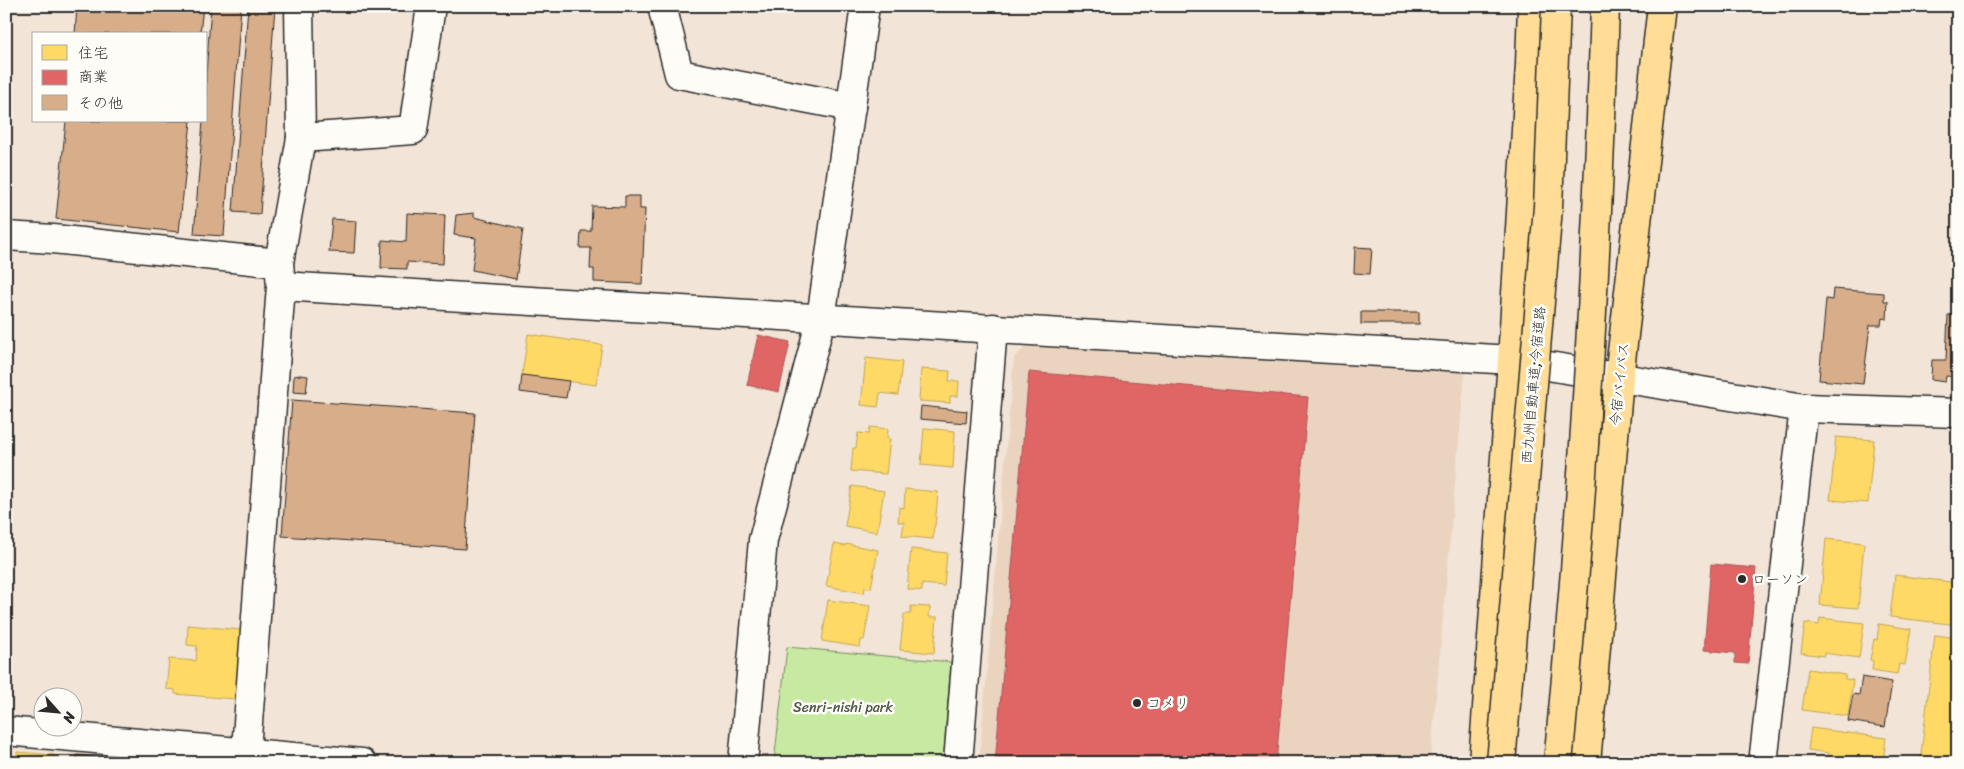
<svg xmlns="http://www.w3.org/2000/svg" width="1964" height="769" viewBox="0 0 1964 769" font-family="Sriracha,'Klee One',sans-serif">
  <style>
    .built { fill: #ead4bf }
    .green { fill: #c7e9a2; stroke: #798a66 }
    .homes { fill: #ffd966; stroke: #bfa554 }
    .shops { fill: #e06666; stroke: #aa5454 }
    .building { fill: #d8ad89; stroke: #2b2b2b }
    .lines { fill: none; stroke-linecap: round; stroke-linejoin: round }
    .minor-casing { stroke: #2b2b2b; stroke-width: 31 }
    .trunk-casing { stroke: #2b2b2b; stroke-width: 31 }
    .minor { stroke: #fdfcf7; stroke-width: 28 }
    .trunk { stroke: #ffdd96; stroke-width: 28 }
    .motorway-bridge-casing { stroke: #2b2b2b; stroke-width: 31; stroke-linecap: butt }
    .motorway-bridge { stroke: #ffdd96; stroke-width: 28 }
    .poi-dot { fill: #2b2b2b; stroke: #fdfcf7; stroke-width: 2 }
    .labels { text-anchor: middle; stroke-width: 5; stroke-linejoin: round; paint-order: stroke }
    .street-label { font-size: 14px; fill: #2b2b2b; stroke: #fdfcf7 }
    .poi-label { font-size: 14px; fill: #2b2b2b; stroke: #fdfcf7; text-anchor: start }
    .park-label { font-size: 14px; fill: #525a49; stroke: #fdfcf7 }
  </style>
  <rect width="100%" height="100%" fill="#f2e4d6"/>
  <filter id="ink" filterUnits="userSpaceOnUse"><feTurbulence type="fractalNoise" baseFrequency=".02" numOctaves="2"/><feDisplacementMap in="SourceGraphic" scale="10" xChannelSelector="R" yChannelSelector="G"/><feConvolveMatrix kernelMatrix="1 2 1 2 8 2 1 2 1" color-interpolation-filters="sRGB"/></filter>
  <g filter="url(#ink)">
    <polygon class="built" points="1026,346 1465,372 1430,763 979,763 1014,358"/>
    <polygon class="green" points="787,647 951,662 943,763 774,763"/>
    <g class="homes">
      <polygon points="528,334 602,345 596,385 522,375"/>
      <polygon points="866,358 902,362 898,395 880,393 878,407 861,405"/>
      <polygon points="921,369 950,371 949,381 959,381 958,396 950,396 950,403 919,401"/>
      <polygon points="870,427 888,429 887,439 890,439 886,474 851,471 853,448 856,448 858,433 869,434"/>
      <polygon points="924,428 955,431 953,468 921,465"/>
      <polygon points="1836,437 1874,440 1868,503 1830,500"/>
      <polygon points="852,486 884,491 877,532 845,526"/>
      <polygon points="905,489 938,492 935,526 934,526 933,539 902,536 904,522 898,522 899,507 904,508"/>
      <polygon points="1826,539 1864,543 1858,608 1820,605"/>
      <polygon points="834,544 845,546 846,544 878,550 871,588 865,587 864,593 826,586"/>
      <polygon points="911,549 947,553 944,586 922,584 922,591 907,589"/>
      <polygon points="1895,575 1958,583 1958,625 1890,617"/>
      <polygon points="828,600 870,606 864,640 861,640 860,647 822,641"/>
      <polygon points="911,606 930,607 929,617 937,617 934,653 900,650 904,614 911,614"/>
      <polygon points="1820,618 1864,623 1859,658 1824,653 1824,656 1801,653 1805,623 1819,625"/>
      <polygon points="1879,624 1911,629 1905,665 1899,664 1897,674 1872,670 1873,661 1870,660 1874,639 1877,640"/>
      <polygon points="188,625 241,630 235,699 175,694 175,690 166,689 169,659 196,661 197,646 187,645"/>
      <polygon points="1935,635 1958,638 1958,763 1920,763"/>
      <polygon points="1808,669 1845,675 1845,679 1853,680 1848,716 1802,710"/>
      <polygon points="1811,728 1886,738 1883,763 1841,763 1842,760 1829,758 1829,753 1808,750"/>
      <polygon points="17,752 54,755 54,763 17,763"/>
    </g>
    <g class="shops">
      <polygon points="758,335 790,342 779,392 747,385"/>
      <polygon points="1029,372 1308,397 1276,763 995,763"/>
      <polygon points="1711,564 1756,568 1748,664 1735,663 1735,653 1704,650"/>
    </g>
    <g class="building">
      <polygon points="77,6 203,6 200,34 75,34"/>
      <polygon points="211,6 241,6 224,236 194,234 203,121 206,121 206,74"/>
      <polygon points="248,6 275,6 260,214 233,212"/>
      <polygon points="66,121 191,121 179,232 56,219"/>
      <polygon points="625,196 640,196 640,209 645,209 642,284 594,282 594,269 590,269 591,248 580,248 581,231 591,231 592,206 625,207"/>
      <polygon points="407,213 445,215 443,264 407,262 407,269 381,268 382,240 406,242"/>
      <polygon points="474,213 474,217 523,229 516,279 472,270 476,238 454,235 456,215"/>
      <polygon points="332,219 356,221 354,253 329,252"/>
      <polygon points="1355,247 1372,248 1370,274 1354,273"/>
      <polygon points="1833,289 1884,293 1884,301 1888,301 1887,319 1882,318 1881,325 1870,325 1863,384 1819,380 1826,299 1832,300"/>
      <rect x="1361" y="312" width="58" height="12"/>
      <polygon points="1948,315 1958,315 1958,377 1946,376 1945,382 1931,380 1932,360 1946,360"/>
      <polygon points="300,375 308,376 306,393 293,392 294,376"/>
      <polygon points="522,375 569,381 566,398 520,392"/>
      <polygon points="292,400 475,413 465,549 282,536"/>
      <polygon points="921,406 967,411 966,423 920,419"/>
      <polygon points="1862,677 1892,682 1885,727 1848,721 1853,694 1859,695"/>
      <polygon points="77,755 133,763 76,763"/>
    </g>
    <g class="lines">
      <defs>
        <g id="minor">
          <polyline points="662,6 679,74 851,107"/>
          <polyline points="301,138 413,130 431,6"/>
          <polyline points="6,236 53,239 279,263"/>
          <polyline points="281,286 1512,360 1804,408 1958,413"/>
          <polyline points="6,731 362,763"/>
          <polyline points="245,763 281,286 279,263 301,138 299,6"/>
          <polyline points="743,763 763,540 821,319 865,6"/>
          <polyline points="958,763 993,328"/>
          <polyline points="1763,763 1804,408"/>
        </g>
        <g id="trunk">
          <polyline points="1483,763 1512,360 1530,64 1532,6"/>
          <polyline points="1586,763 1619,378 1662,6"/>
        </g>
      </defs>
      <use href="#minor" class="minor-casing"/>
      <use href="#trunk" class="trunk-casing"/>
      <use href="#minor" class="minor"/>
      <use href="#trunk" class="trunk"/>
      <defs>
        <g id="motorway-bridge">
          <polyline points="1501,763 1548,207 1556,6"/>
          <path d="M1558 763C1583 511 1597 259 1605 6"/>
        </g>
      </defs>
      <use href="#motorway-bridge" class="motorway-bridge-casing"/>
      <use href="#motorway-bridge" class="motorway-bridge"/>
    </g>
  </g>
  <g class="poi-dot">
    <circle cx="1742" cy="579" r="5"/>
    <circle cx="1137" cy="703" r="5"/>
  </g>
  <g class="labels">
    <g class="street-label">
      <text transform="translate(1619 384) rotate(-84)" y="5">今宿バイパス</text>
      <text transform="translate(1533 385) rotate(-85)" y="5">西九州自動車道;今宿道路</text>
    </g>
    <g class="poi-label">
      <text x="1752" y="584">ローソン</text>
      <text x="1147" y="708">コメリ</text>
    </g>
    <g class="park-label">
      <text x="843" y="712">Senri-nishi park</text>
    </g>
  </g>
  <rect width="1964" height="769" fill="none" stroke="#fdfcf7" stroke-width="25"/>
  <rect x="12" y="12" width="1939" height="744" fill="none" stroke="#2b2b2b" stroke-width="2" filter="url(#ink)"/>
  <rect x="32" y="32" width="175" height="90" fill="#fdfcf7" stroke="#a9a8a5"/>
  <rect x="42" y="45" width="25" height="15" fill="#ffd966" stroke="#a9a8a5"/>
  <text x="78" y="58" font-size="15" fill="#2b2b2b">住宅</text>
  <rect x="42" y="70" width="25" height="15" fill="#e06666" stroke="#a9a8a5"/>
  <text x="78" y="82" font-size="15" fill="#2b2b2b">商業</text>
  <rect x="42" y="95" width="25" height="15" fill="#d8ad89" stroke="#a9a8a5"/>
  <text x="78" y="108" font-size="15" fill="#2b2b2b">その他</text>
  <g transform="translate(58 712) rotate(117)"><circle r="24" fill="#fdfcf7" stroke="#a9a8a5"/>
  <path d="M0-4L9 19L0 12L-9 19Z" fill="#2b2b2b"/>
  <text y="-8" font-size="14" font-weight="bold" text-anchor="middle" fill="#2b2b2b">N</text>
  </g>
</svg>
